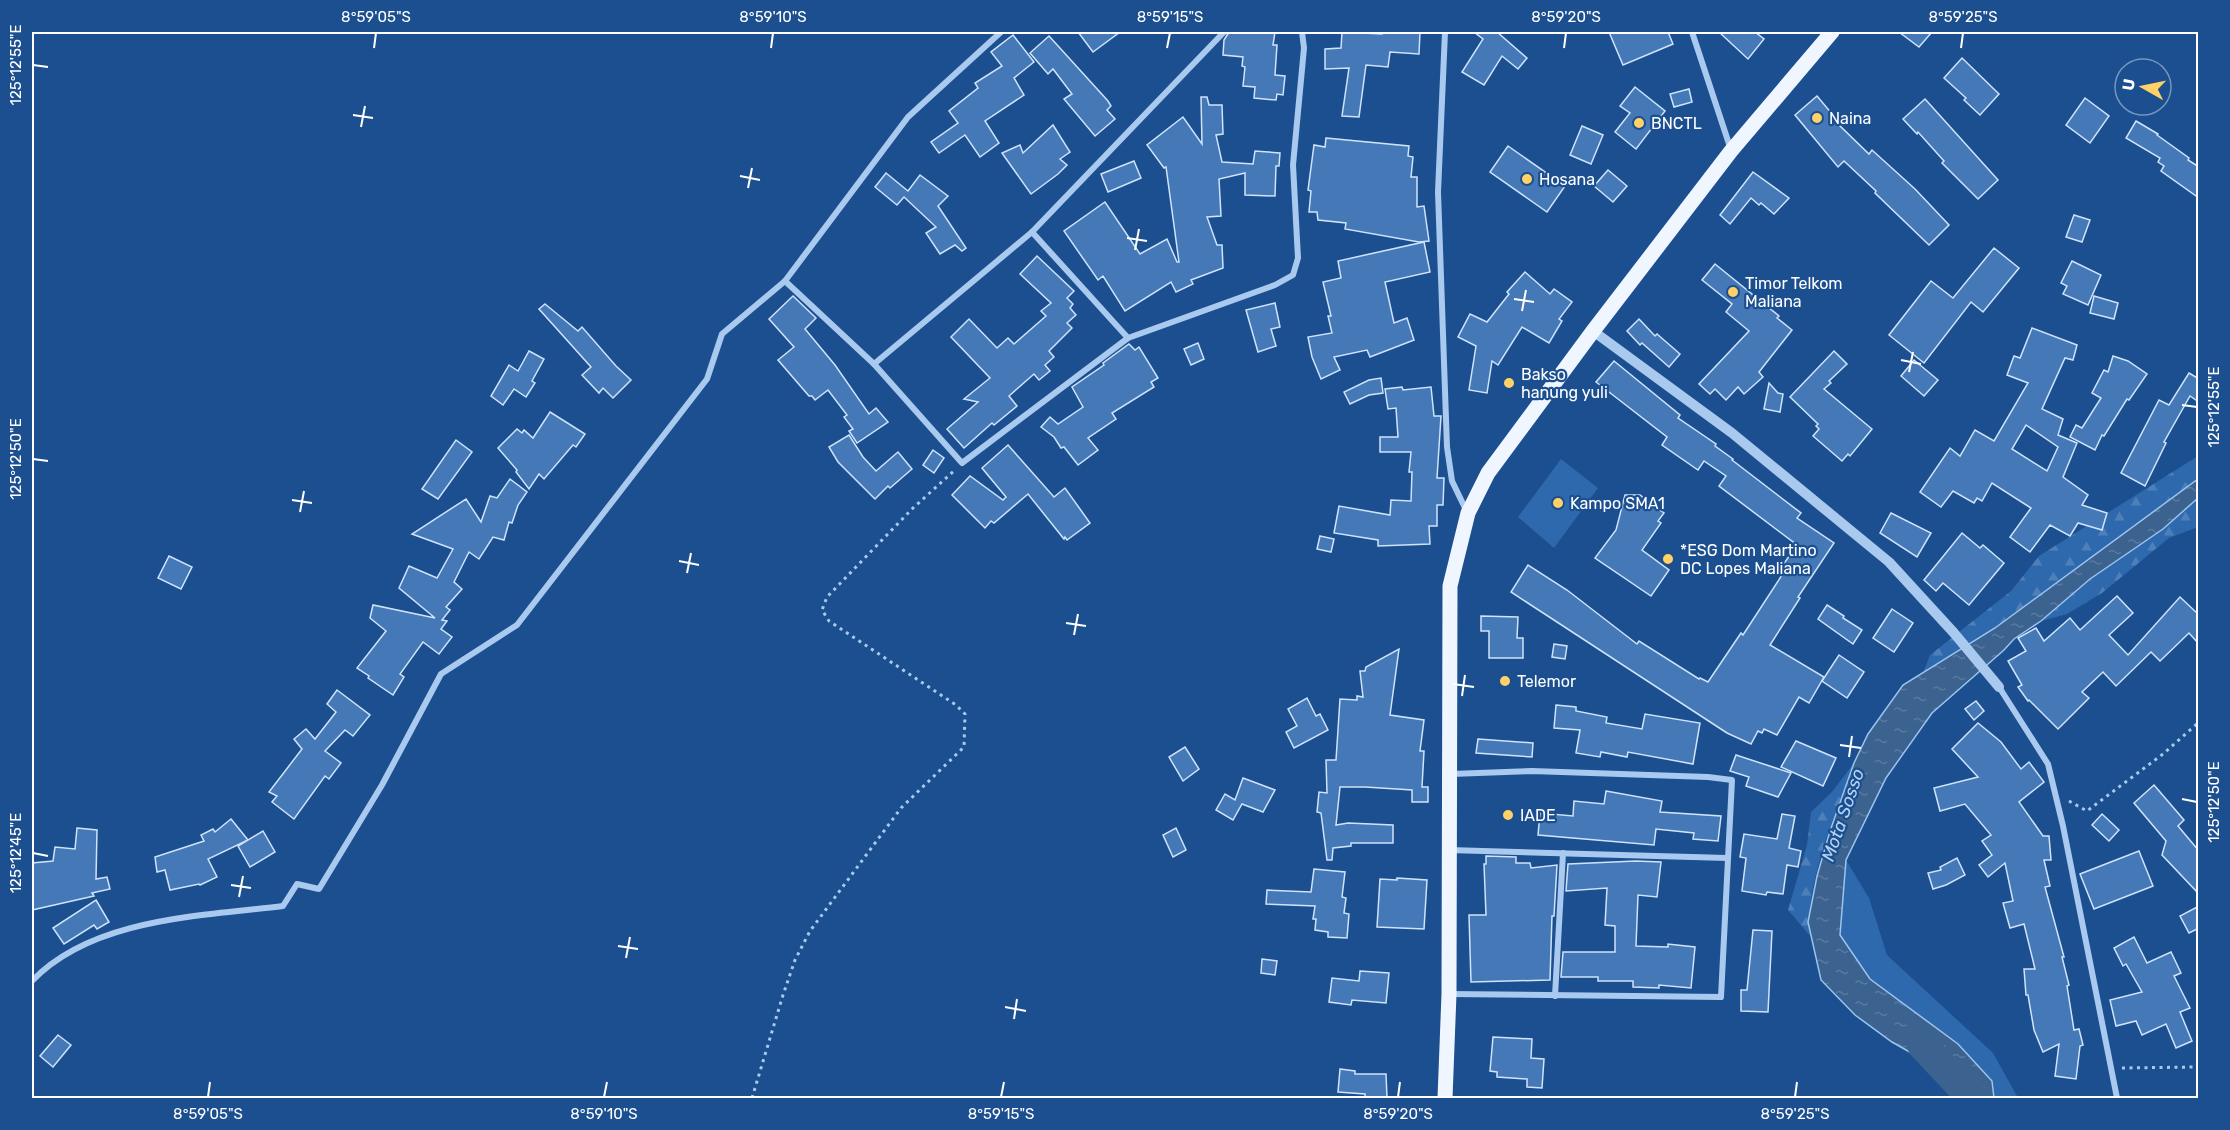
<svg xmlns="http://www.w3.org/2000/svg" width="2230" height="1130" viewBox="0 0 2230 1130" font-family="Rubik,sans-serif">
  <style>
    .grass { fill: #2e69ad }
    .forest { fill: url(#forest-firs) }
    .water { fill: url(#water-ripples); stroke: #9cc4f0; stroke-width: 1.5 }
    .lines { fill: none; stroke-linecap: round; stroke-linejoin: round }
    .river { stroke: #3c6290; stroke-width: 30 }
    .building { fill: #4478b7; stroke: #cfe3fa; stroke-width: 1.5; fill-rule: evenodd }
    .path { stroke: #a9c9ee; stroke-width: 3; stroke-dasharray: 3 4.5; stroke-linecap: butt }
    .minor { stroke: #a9c9ee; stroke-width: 6 }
    .tertiary { stroke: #a9c9ee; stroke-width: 10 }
    .primary { stroke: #f0f6ff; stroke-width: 15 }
    .ticks { fill: none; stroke: #fff; stroke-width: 2 }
    .poi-dot { fill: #ffd166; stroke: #1b4f8f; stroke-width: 2 }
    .labels { text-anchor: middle; stroke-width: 4.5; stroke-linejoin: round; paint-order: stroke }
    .poi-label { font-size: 16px; fill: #fff; stroke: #1b4f8f; text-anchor: start }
    .water-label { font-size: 18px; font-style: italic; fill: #b5d3f5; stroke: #1b4f8f }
    .neatline { fill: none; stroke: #fff; stroke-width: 2 }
    .ticks-label { font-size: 15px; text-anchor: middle; fill: #fff }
  </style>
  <defs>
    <pattern id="forest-firs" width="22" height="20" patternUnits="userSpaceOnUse" patternTransform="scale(1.5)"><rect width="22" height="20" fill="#2e69ad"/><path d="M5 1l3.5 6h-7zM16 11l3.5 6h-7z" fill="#4d80b9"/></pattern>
    <pattern id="water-ripples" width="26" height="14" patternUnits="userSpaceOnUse" patternTransform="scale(1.5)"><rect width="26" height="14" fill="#3c6290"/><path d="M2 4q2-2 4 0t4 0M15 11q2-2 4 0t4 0" fill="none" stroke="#597aa1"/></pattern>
  </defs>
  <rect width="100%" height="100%" fill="#1b4f8f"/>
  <g class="grass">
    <polygon points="1561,459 1598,488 1554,548 1518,517"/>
    <polygon points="1846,860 1869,898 1887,955 1993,1053 2017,1096 2017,1098 1994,1098 1991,1081 1958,1044 1870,979 1840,935"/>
  </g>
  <g class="forest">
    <polygon points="2198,456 2198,479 1995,628 1924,671 1930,655 2011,591 2039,556"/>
    <polygon points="2198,498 2198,527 2169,538 2102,593 2067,614 2041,621 2090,579 2163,529"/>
    <path d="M1854 763C1838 809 1801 891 1812 938L1788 910 1807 845 1811 812 1832 792Z"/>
  </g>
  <polygon class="water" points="2198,479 2198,498 2163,529 2090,579 2041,621 2014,639 2004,650 1932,713 1886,778 1846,860 1840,935 1870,979 1958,1044 1992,1081 1994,1098 1970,1098 1966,1084 1892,1042 1855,1015 1821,980 1808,922 1817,876 1830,831 1854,763 1868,734 1903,685 1995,628"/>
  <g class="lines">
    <polyline class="river" points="1922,1045 1972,1098"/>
  </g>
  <g class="building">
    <polygon points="1078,32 1120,32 1093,52"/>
    <polygon points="1229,32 1275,32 1273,45 1277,45 1275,75 1285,76 1283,95 1277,94 1276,100 1254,98 1255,87 1243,86 1245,67 1242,66 1243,57 1223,55 1224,40"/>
    <polygon points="1342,32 1382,34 1383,32 1420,32 1419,54 1390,52 1388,67 1366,65 1359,117 1342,116 1349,68 1325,69 1325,49 1341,48"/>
    <polygon points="1474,32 1497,32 1527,58 1518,69 1502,56 1484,85 1462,72 1483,39"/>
    <polygon points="1609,32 1668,32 1673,44 1623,65"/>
    <polygon points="1719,32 1755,32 1764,39 1748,59"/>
    <polygon points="1899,32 1932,32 1919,47"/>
    <polygon points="1013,35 1034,62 1014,78 1024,95 985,121 999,143 980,157 965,135 939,153 931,142 958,123 949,111 978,88 975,83 1002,66 991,52"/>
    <polygon points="1049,36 1108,101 1111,106 1107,110 1115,119 1095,136 1064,99 1072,94 1053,69 1048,74 1030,53"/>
    <polygon points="1962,58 1999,94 1980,115 1964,100 1966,98 1944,78"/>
    <polygon points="1635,87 1665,111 1636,149 1615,132 1630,113 1620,106"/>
    <polygon points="1689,89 1692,102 1674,107 1670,94"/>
    <polygon points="1817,96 1838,121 1837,123 1869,154 1872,150 1915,189 1949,225 1929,245 1875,193 1876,191 1844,161 1838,167 1795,115"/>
    <polygon points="1201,97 1207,97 1209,105 1222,105 1223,134 1216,135 1222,162 1253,164 1255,151 1280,153 1279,166 1276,166 1275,196 1245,195 1245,173 1219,179 1221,216 1207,217 1217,245 1222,245 1223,268 1191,280 1193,284 1176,292 1171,282 1125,311 1103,276 1098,280 1064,231 1105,202 1140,254 1167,239 1177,262 1179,262 1166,167 1164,168 1147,145 1183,117 1202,144"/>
    <polygon points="2085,98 2109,116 2090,143 2066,125"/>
    <polygon points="1925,99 1998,180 1978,199 1942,163 1944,161 1918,132 1917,134 1903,119"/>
    <polygon points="2136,121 2158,134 2157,135 2189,158 2188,160 2199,167 2199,198 2161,171 2164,166 2158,162 2160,158 2126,138"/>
    <polygon points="1053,125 1070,152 1060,159 1067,165 1058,174 1031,194 1002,153 1020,145 1023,153"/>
    <polygon points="1582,126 1603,135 1591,164 1570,155"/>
    <polygon points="1326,138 1409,146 1408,156 1413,157 1411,177 1417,177 1417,207 1424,206 1429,241 1419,242 1345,229 1346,223 1318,220 1317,212 1309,212 1311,191 1308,190 1314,145 1325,147"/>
    <polygon points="1508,146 1565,186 1547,212 1490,172"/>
    <polygon points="1134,161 1141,178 1108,192 1101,174"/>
    <polygon points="1608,170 1627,186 1613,202 1594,186"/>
    <polygon points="1753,172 1789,198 1774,214 1761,203 1759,205 1751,198 1730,224 1720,215"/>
    <polygon points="886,173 908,191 920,175 948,196 938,206 966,248 962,251 955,245 940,254 926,233 936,227 904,197 897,205 875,187"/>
    <polygon points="2074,215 2090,220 2082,242 2066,237"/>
    <polygon points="1424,242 1430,272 1385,282 1394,323 1407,318 1414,340 1370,357 1367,350 1334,357 1340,370 1321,379 1312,357 1308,337 1332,333 1328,316 1331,316 1323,282 1341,278 1338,261"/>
    <polygon points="1994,248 2019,268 1983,312 1971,302 1924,363 1889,335 1931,281 1953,298"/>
    <polygon points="1037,256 1074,291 1067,298 1073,304 1070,308 1076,315 1067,323 1072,328 1049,351 1054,357 1045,365 1050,371 1039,380 1034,374 1009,396 1017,406 994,425 992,423 964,448 947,429 978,402 964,399 990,378 951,337 969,319 997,348 1008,338 1014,344 1046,316 1041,311 1051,303 1020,274"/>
    <polygon points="2072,261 2101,275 2088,305 2063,294 2067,286 2061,283"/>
    <polygon points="1715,264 1779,316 1777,318 1792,330 1759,372 1763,377 1744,394 1738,387 1726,400 1715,389 1710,394 1699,384 1749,331 1726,312 1732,304 1702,280"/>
    <polygon points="1525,272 1550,294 1554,289 1572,302 1559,319 1562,321 1549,343 1522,327 1498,365 1492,361 1487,393 1469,390 1476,346 1458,337 1470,314 1487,322 1509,294 1507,292"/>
    <polygon points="793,296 816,318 805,329 835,365 869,414 876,408 888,422 857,443 849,431 853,429 844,417 847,415 828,390 815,400 812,396 809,396 778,360 794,347 769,319"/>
    <polygon points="2094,296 2118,303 2114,319 2090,313"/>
    <polygon points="1275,303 1280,327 1271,329 1276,346 1258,352 1246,310"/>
    <polygon points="545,304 578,331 582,327 616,366 631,380 613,398 603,388 599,393 582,375 591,367 539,309"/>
    <polygon points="1639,319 1655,336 1657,334 1680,354 1669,367 1642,343 1640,345 1627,331"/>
    <path d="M2032 328 2077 345 2073 360 2065 358 2042 409 2063 419 2058 435 2077 443 2063 477 2088 495 2082 505 2107 513 2102 530 2078 523 2070 536 2050 525 2030 552 2010 537 2031 508 1992 483 1982 501 1977 498 1974 503 1953 491 1941 507 1920 492 1950 448 1960 456 1975 430 1994 441 2028 383 2007 375 2014 356 2020 358ZM2026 425 2058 447 2047 471 2012 449Z"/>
    <polygon points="1198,343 1204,359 1191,365 1184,349"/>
    <polygon points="1129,344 1135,350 1139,347 1158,378 1151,382 1154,387 1112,413 1116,419 1088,438 1098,450 1078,465 1064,447 1061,448 1054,437 1041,427 1050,417 1058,424 1083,407 1072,387 1104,365 1103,363"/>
    <polygon points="529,351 544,359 532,381 535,383 526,397 514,389 503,405 491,396 509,365 518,371"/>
    <polygon points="1834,351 1847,364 1829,381 1831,383 1824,389 1872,429 1850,456 1848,454 1842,461 1813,436 1819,429 1816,426 1818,424 1790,397"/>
    <polygon points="2113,356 2128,361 2147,374 2129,400 2127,399 2104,436 2102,435 2095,450 2070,437 2076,425 2082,428 2101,398 2092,393 2104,370 2108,372"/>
    <polygon points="1914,360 1938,380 1924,396 1901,376"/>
    <polygon points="1614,361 1680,415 1678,418 1716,444 1715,446 1733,459 1732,460 1801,513 1797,518 1834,543 1798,597 1800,598 1770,645 1824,677 1809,703 1799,697 1777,735 1764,729 1762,733 1758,731 1751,744 1727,733 1511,592 1528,565 1567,590 1637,644 1639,641 1699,679 1700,678 1708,682 1741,633 1743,635 1784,572 1780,569 1797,545 1719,486 1726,476 1704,461 1698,470 1662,445 1667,437 1596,382"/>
    <polygon points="2189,373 2199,379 2199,402 2190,396 2164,442 2166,443 2145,486 2121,473 2159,400 2169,405"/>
    <polygon points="1381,378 1383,393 1369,395 1350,404 1344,392 1369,380"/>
    <polygon points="1769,383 1778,393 1783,394 1780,412 1764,409"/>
    <polygon points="1402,387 1403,390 1431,387 1434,416 1441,416 1437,478 1444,478 1443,505 1437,505 1437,526 1429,526 1430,544 1378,546 1378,540 1334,533 1339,506 1390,515 1391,500 1411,501 1412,472 1409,472 1411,452 1380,452 1380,437 1398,437 1396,408 1388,409 1385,389"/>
    <polygon points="550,412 585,434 576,447 573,445 544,479 539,474 529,489 516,472 517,470 498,448 517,429 522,433 524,430 533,438"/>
    <polygon points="849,435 863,457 876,471 898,452 912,469 890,488 888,486 875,499 838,462 829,447"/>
    <polygon points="456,440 472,452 438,499 422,489"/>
    <polygon points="1008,445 1054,497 1065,488 1090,523 1067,540 1065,537 1064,539 1028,494 994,523 991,521 985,528 952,495 970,476 1003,500 1006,497 982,468"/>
    <polygon points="933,450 944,458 934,473 923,465"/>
    <polygon points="510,479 527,492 518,505 512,523 509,522 504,540 493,537 479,559 469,552 454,582 462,589 446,607 450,610 442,620 447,621 441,629 452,637 439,654 423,642 400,674 404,677 393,695 368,678 369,676 357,668 386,631 370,618 373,605 435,618 399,588 409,566 437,578 453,549 412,534 466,499 481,522 490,496 497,498"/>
    <polygon points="1625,495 1640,495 1664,513 1658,521 1661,523 1642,550 1669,570 1651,596 1595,558 1616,530"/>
    <polygon points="1891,513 1931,533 1917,557 1880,533"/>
    <polygon points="1962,533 1980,548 1983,545 2004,563 1969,605 1943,583 1936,591 1924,580"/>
    <polygon points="1320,536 1334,539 1331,552 1317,549"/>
    <polygon points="169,556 192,567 181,589 158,578"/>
    <polygon points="2117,596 2133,613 2109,635 2128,655 2180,597 2199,615 2199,644 2189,633 2160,661 2151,652 2116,686 2103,672 2082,692 2089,698 2058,729 2029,700 2028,701 2018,687 2022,685 2008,661 2026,651 2018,638 2036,628 2044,641 2070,618 2080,630"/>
    <polygon points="1827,605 1844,616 1843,618 1862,630 1853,644 1818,619"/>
    <polygon points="1892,609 1913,623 1894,652 1873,638"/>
    <polygon points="1481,616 1518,617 1517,638 1523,638 1523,658 1489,658 1489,631 1481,631"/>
    <polygon points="1554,644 1567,646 1565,659 1552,657"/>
    <polygon points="1399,649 1390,715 1424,720 1420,751 1424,751 1422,787 1428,787 1428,802 1412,802 1412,790 1365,787 1340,787 1336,825 1348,823 1393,825 1393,843 1351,843 1351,846 1333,848 1332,860 1327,860 1321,813 1317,812 1319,792 1327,793 1326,760 1336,760 1340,699 1357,700 1357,696 1363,697 1360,671 1365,671 1366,667"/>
    <polygon points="1839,655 1864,672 1847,698 1822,681"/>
    <polygon points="337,690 370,715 353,736 345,730 325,751 341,763 329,779 325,776 294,819 272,802 277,796 269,792 302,749 294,739 306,729 315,739 336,712 327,704"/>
    <polygon points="1307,698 1316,716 1320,714 1328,730 1294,748 1286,732 1297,726 1288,709"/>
    <polygon points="1976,701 1984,711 1974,720 1965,709"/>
    <polygon points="1556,705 1576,707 1576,711 1607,717 1606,723 1642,729 1645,714 1700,723 1693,764 1628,752 1627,757 1601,752 1600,757 1576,753 1580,730 1554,728"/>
    <polygon points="1978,723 2001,742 2021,769 2029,762 2044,782 2019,802 2043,836 2049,836 2051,860 2044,860 2050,886 2045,887 2064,957 2062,957 2069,985 2067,986 2074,1030 2079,1029 2083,1045 2080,1046 2076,1079 2055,1076 2059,1044 2043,1052 2034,1030 2028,995 2026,995 2024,969 2035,969 2024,924 2010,928 2003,903 2013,901 2005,863 1988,877 1979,865 1992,855 1982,841 1991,835 1965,804 1940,811 1934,788 1978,777 1952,749"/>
    <polygon points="1478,739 1533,743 1532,757 1476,753"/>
    <polygon points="1796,741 1836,758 1823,786 1781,767"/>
    <polygon points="1185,747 1199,769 1183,781 1169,757"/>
    <polygon points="1736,755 1791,773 1778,797 1746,786 1749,777 1730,771"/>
    <polygon points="1243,778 1275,790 1263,812 1242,804 1233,820 1216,810 1225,794 1235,800"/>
    <polygon points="2154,785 2184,820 2178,826 2199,851 2199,894 2162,855 2166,841 2134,803"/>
    <polygon points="1606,791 1662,801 1660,812 1721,816 1718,841 1693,839 1694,833 1656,829 1654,845 1538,835 1540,813 1573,816 1574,801 1604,804"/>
    <polygon points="1782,814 1795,816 1789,848 1801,851 1798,867 1787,865 1783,894 1767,892 1766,895 1742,891 1746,858 1740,857 1744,834 1777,839"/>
    <polygon points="2102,814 2119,830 2109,841 2092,825"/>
    <polygon points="231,819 248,840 208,859 217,877 200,885 199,884 170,890 165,870 157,872 155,857 204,841 201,835 213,829 215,832"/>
    <polygon points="77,828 97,830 96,879 107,877 110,889 92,893 94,896 32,910 32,863 53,861 55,847 75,849"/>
    <polygon points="1176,828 1186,850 1173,857 1163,835"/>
    <polygon points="263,831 275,852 250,867 238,846"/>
    <polygon points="2139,851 2153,886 2094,909 2080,874"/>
    <polygon points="1486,856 1516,857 1516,863 1530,863 1531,868 1557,865 1554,916 1552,916 1550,980 1471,982 1469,915 1486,915 1484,864 1486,864"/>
    <polygon points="1957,858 1965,875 1946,885 1933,889 1928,873 1941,870 1940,867"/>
    <polygon points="1636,861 1661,862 1657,897 1638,895 1636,946 1668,947 1668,944 1695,947 1691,988 1659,985 1659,988 1633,987 1633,981 1598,981 1598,977 1561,977 1563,952 1615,952 1615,926 1605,925 1607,888 1566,891 1568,864"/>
    <polygon points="1314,869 1345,872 1342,897 1346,898 1344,913 1349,914 1347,938 1328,937 1328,932 1315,930 1316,919 1313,919 1315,906 1266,904 1267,890 1311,892"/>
    <polygon points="1397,878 1427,880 1424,929 1377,927 1380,879 1397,880"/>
    <polygon points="96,900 109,922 97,929 94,925 64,944 53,928"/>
    <polygon points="2199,906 2199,928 2189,933 2180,916"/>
    <polygon points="1753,930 1772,931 1768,1012 1741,1011 1741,990 1747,990"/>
    <polygon points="2134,937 2147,963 2171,952 2181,973 2174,976 2190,1008 2180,1012 2192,1041 2176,1048 2166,1024 2142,1035 2136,1021 2116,1026 2110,1000 2142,992 2126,964 2123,966 2114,948"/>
    <polygon points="1262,959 1277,961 1275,975 1261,973"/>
    <polygon points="1360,971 1389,973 1386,1003 1352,1000 1351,1005 1329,1002 1332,978 1359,981"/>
    <polygon points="58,1035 71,1045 53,1067 40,1056"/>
    <polygon points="1493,1037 1532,1039 1531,1058 1544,1059 1542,1088 1527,1087 1527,1079 1497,1077 1497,1072 1490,1071"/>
    <polygon points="1340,1069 1355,1071 1355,1074 1386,1074 1387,1098 1365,1098 1365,1094 1338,1092"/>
  </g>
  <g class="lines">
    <g class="path">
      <polyline points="2069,801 2087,811 2163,754 2198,723"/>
      <polyline points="2122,1068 2198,1067"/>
      <polyline points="752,1098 783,995 795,960 810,931 901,808 964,747 965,714 956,705 829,621 822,610 827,597 913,508 955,470"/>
    </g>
    <g class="minor">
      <polyline points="1445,32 1438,192 1447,447 1452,481 1466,510"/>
      <polyline points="1692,32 1731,150"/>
      <polyline points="1032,232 1128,338"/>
      <polyline points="785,281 874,364 962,463 1128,338 1275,285 1293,275 1298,258 1293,165 1304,48 1302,32"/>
      <polyline points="874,364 1032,232 1224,32"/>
      <polyline points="1999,687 2048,764 2063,826 2117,1098"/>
      <polyline points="1449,850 1727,858"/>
      <path d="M32 981C92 918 201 916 283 906L297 884 319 889 382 785 441 674 517 625 707 379 722 334 785 281 908 117 1001 32"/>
      <polyline points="1449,994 1721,997 1732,780 1708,777 1532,771 1451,774"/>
      <polyline points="1555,996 1563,853"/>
    </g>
    <polyline class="tertiary" points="1593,331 1732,433 1889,562 1954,633 1999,687"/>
    <polyline class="primary" points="1445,1098 1449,994 1450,586 1468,513 1488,473 1593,331 1731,151 1832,32"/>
  </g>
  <path class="ticks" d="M374 48 376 33M771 48 773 33M1167 48 1170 33M1564 48 1566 33M1961 48 1963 33M33 65 48 67M353 115 373 118M361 127 365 106M740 176 760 180M748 188 752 168M1127 238 1147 241M1135 250 1139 229M1514 299 1534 302M1522 311 1526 290M1901 360 1921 364M1909 372 1913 352M2182 405 2197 407M33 459 48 461M292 500 312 503M300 512 304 491M679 561 699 565M687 573 691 553M1066 623 1086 626M1074 635 1078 614M1453 684 1474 687M1462 696 1465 675M1840 745 1861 748M1849 757 1852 736M2182 799 2197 802M33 853 48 856M231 885 251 888M239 897 243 876M618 946 638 949M626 958 630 937M1005 1007 1026 1011M1014 1019 1017 999M208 1097 210 1082M604 1097 607 1082M1001 1097 1004 1082M1398 1097 1400 1082M1795 1097 1797 1082"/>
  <g class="poi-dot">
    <circle cx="1817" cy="118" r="6"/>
    <circle cx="1639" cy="123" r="6"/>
    <circle cx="1527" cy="179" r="6"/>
    <circle cx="1733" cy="292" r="6"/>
    <circle cx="1509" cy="383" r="6"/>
    <circle cx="1558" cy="503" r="6"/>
    <circle cx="1668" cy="559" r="6"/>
    <circle cx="1505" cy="681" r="6"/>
    <circle cx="1508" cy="815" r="6"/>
  </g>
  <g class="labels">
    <g class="poi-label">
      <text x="1829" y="124">Naina</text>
      <text x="1651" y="129">BNCTL</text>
      <text x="1539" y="185">Hosana</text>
      <text x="1745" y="289">Timor Telkom<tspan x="1745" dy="18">Maliana</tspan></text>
      <text x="1521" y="380">Bakso<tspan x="1521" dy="18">hanung yuli</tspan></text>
      <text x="1570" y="509">Kampo SMA1</text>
      <text x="1680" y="556">*ESG Dom Martino<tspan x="1680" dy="18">DC Lopes Maliana</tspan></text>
      <text x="1517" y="687">Telemor</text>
      <text x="1520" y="821">IADE</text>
    </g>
    <g class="water-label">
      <text transform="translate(1843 815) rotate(-71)" y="6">Mota Sosso</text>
    </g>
  </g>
  <rect width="2230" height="1130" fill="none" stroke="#1b4f8f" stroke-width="66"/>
  <g transform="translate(2143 87) rotate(279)"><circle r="28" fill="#1b4f8f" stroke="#7695bc" stroke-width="1.5"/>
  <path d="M0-4.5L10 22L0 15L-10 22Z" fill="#ffd166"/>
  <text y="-9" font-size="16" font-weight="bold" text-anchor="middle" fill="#ffffff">U</text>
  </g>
  <rect x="33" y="33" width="2164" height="1064" class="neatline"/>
  <g class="ticks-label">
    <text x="376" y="22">8°59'05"S</text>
    <text x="773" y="22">8°59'10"S</text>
    <text x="1170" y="22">8°59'15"S</text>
    <text x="1566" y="22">8°59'20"S</text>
    <text x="1963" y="22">8°59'25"S</text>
    <text transform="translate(16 65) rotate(-90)" y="5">125°12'55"E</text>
    <text transform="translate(2214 407) rotate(-90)" y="5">125°12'55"E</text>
    <text transform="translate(16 459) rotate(-90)" y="5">125°12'50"E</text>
    <text transform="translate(2214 802) rotate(-90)" y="5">125°12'50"E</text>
    <text transform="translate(16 853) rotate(-90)" y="5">125°12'45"E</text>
    <text x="208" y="1119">8°59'05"S</text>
    <text x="604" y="1119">8°59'10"S</text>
    <text x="1001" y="1119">8°59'15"S</text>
    <text x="1398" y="1119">8°59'20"S</text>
    <text x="1795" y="1119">8°59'25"S</text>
  </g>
</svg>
